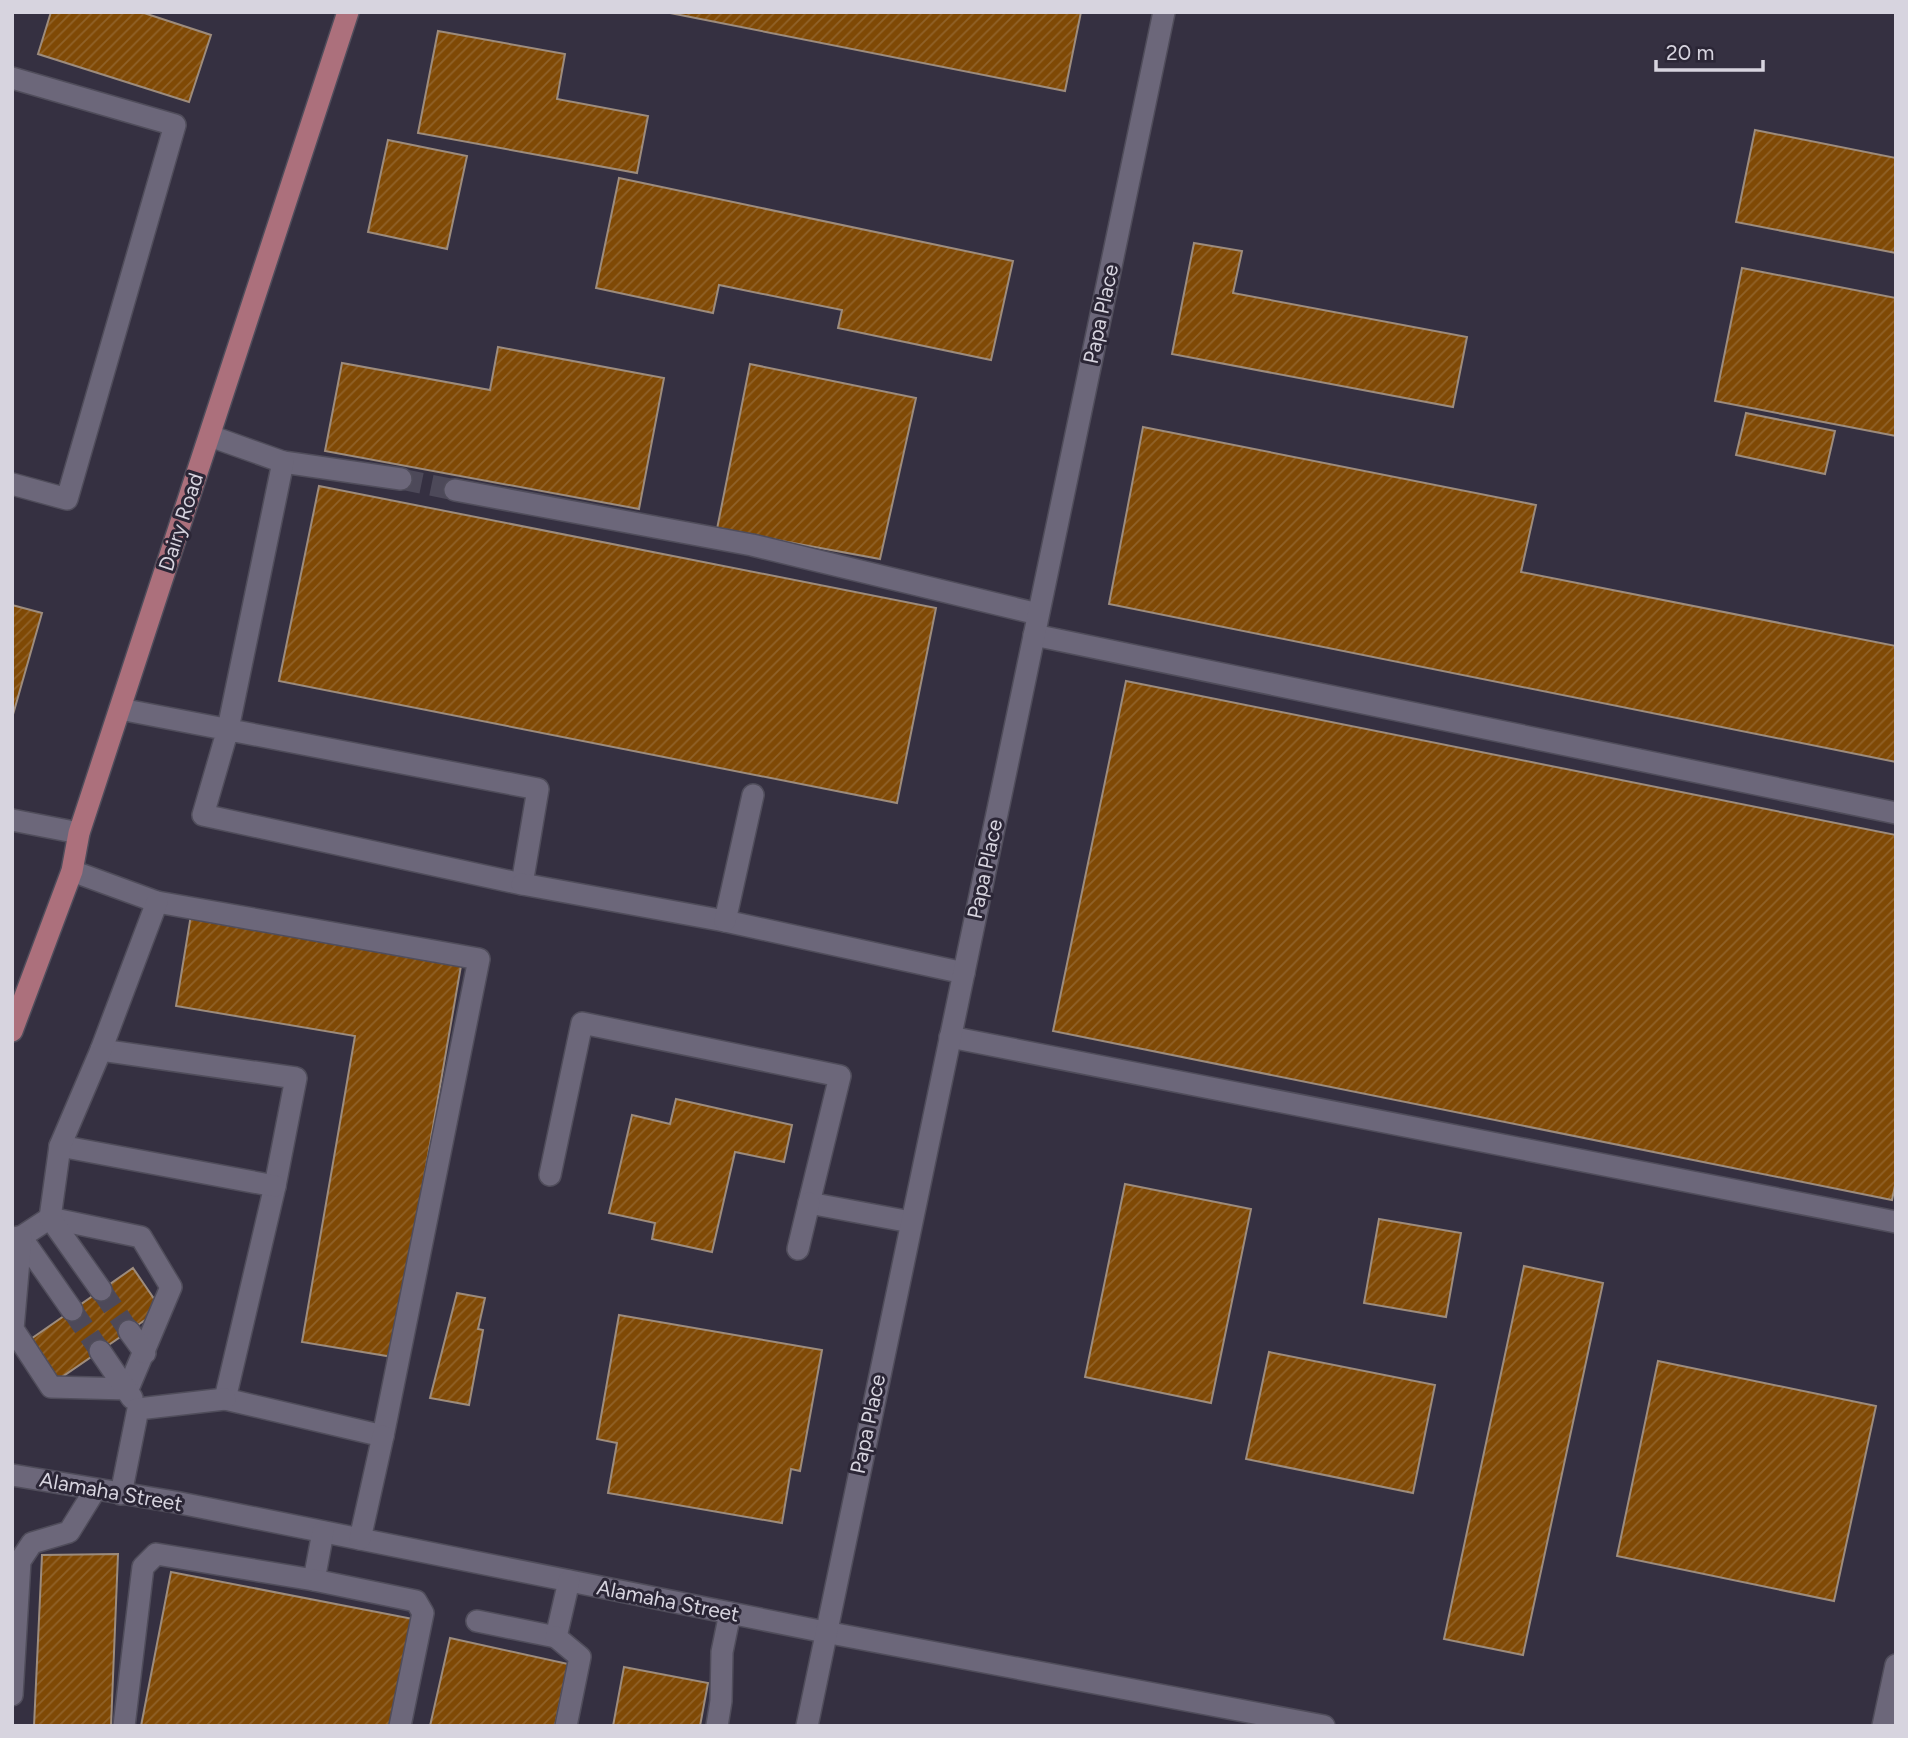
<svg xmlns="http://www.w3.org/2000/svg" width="1908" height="1738" viewBox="0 0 1908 1738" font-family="Figtree,sans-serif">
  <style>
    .building { fill: url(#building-hatch); stroke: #9d8c7d; stroke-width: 2 }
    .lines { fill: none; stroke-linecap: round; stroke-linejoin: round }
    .minor-tunnel { stroke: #4d4959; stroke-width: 21; stroke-dasharray: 21 10; stroke-linecap: butt }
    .minor-casing { stroke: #504d5b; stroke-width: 24 }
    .major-casing { stroke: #504d5b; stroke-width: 24 }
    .minor { stroke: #6c677a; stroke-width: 21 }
    .major { stroke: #ac707c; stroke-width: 21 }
    .labels { text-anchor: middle; stroke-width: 6; stroke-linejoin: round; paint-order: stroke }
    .street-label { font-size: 21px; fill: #d7d4df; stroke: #2b2636 }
  </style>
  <defs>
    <pattern id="building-hatch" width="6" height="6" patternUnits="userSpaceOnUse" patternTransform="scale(1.75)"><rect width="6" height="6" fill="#7f4905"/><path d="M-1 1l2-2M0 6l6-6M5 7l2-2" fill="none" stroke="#906229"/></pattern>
  </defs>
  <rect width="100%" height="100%" fill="#353041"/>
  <g class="building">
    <polygon points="51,12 141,12 211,35 189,102 38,54"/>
    <polygon points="665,12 1081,12 1065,91"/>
    <polygon points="438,31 565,54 557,99 648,116 637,173 418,133"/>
    <polygon points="1755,130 1896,158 1896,253 1736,222"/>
    <polygon points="388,140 467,156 447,249 368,232"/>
    <polygon points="619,178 1013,261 991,360 838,328 842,310 719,285 713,313 596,288"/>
    <polygon points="1194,243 1242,251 1233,293 1467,337 1453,407 1172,354"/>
    <polygon points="1742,268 1896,298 1896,436 1715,401"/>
    <polygon points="498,347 664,378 639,509 325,451 342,363 490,390"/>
    <polygon points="750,364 916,398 880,559 717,529"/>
    <polygon points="1746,413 1835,431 1825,474 1736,455"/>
    <polygon points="1143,427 1536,505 1521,572 1896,646 1896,762 1109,604"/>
    <polygon points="319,486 936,608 897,803 279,681"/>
    <polygon points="12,605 42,613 12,718"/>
    <polygon points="1126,681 1896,835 1896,1181 1892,1200 1053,1031"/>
    <polygon points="191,915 462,960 393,1357 302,1342 355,1036 176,1006"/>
    <polygon points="676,1099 792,1125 784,1162 735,1152 712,1252 652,1239 655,1223 609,1213 632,1115 670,1124"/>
    <polygon points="1125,1184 1251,1209 1211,1403 1085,1377"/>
    <polygon points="1379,1219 1461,1233 1446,1317 1364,1303"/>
    <polygon points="1524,1266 1603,1283 1523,1655 1444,1639"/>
    <polygon points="133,1268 161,1309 56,1381 28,1341"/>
    <polygon points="457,1293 485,1298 478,1329 483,1330 469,1405 430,1398"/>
    <polygon points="619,1315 822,1350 800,1471 791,1469 782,1523 608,1493 617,1443 597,1439"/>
    <polygon points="1269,1352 1435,1385 1413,1493 1246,1459"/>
    <polygon points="1658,1361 1876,1406 1834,1601 1617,1556"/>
    <polygon points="118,1554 111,1726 34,1726 42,1555"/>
    <polygon points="171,1572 413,1619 392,1726 141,1726"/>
    <polygon points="450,1638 568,1664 555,1726 430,1726"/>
    <polygon points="624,1667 708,1683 700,1726 613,1726"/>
  </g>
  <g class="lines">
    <g class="minor-tunnel">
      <polyline points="401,479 455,490"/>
      <polyline points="101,1290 129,1331"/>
      <polyline points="72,1310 100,1351"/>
    </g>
    <defs>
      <g id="minor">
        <polyline points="12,78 175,125 67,499 12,484"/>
        <polyline points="283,462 401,479"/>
        <polyline points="455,490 752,545 1038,614"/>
        <polyline points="1034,635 1896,813"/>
        <polyline points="120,709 538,789 522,884 203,815 228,729 283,462 210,436"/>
        <polyline points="12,820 79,833"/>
        <polyline points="72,871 157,902 479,959 383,1436 225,1399 275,1186 296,1078 101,1050"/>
        <polyline points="522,884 725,921 964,973"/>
        <polyline points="725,921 753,795"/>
        <polyline points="950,1037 1896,1222"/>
        <polyline points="60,1146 275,1186"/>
        <polyline points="550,1175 582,1023 840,1076 809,1203 911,1222"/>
        <polyline points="18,1237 21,1237 72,1310"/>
        <polyline points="21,1237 50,1218 141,1237 171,1287 128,1389"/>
        <polyline points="21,1237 13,1329 51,1387 128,1389"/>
        <polyline points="798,1249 809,1203"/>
        <polyline points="101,1290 50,1218 60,1146 101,1050 157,902"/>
        <polyline points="129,1331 145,1353"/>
        <polyline points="100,1351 132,1398"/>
        <polyline points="12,1475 175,1502 825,1632 1324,1726"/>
        <polyline points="121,1494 138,1409 225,1399"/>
        <polyline points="360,1539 383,1436"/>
        <polyline points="314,1580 323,1532"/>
        <polyline points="477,1621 556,1637 569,1581"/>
        <polyline points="556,1637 580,1657 566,1726"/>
        <polyline points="12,1695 20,1561 32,1543 69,1532 95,1490"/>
        <polyline points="124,1726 143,1567 156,1554 314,1580 416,1601 423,1613 400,1726"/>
        <polyline points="717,1726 721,1701 722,1652 730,1613"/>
        <polyline points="807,1726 1164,12"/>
        <polyline points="1883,1726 1896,1665"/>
      </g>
      <polyline id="major" points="12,1031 72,871 79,833 348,12"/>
    </defs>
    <use href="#minor" class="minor-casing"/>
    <use href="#major" class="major-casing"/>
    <use href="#minor" class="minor"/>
    <use href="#major" class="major"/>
  </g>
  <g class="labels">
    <g class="street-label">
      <text transform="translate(1101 314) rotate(-78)" y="7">Papa Place</text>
      <text transform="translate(181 522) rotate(-72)" y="7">Dairy Road</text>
      <text transform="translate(985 869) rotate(-78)" y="7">Papa Place</text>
      <text transform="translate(868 1424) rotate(-78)" y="7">Papa Place</text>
      <text transform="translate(111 1492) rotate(10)" y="7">Alamaha Street</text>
      <text transform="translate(668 1601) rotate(11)" y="7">Alamaha Street</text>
    </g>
  </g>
  <rect width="1908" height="1738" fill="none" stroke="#d7d4df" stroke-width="28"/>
  <path d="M1656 60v10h107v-10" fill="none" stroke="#d7d4df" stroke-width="3.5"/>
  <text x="1666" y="60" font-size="21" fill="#d7d4df" stroke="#2b2636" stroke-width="5" paint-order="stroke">20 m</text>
</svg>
